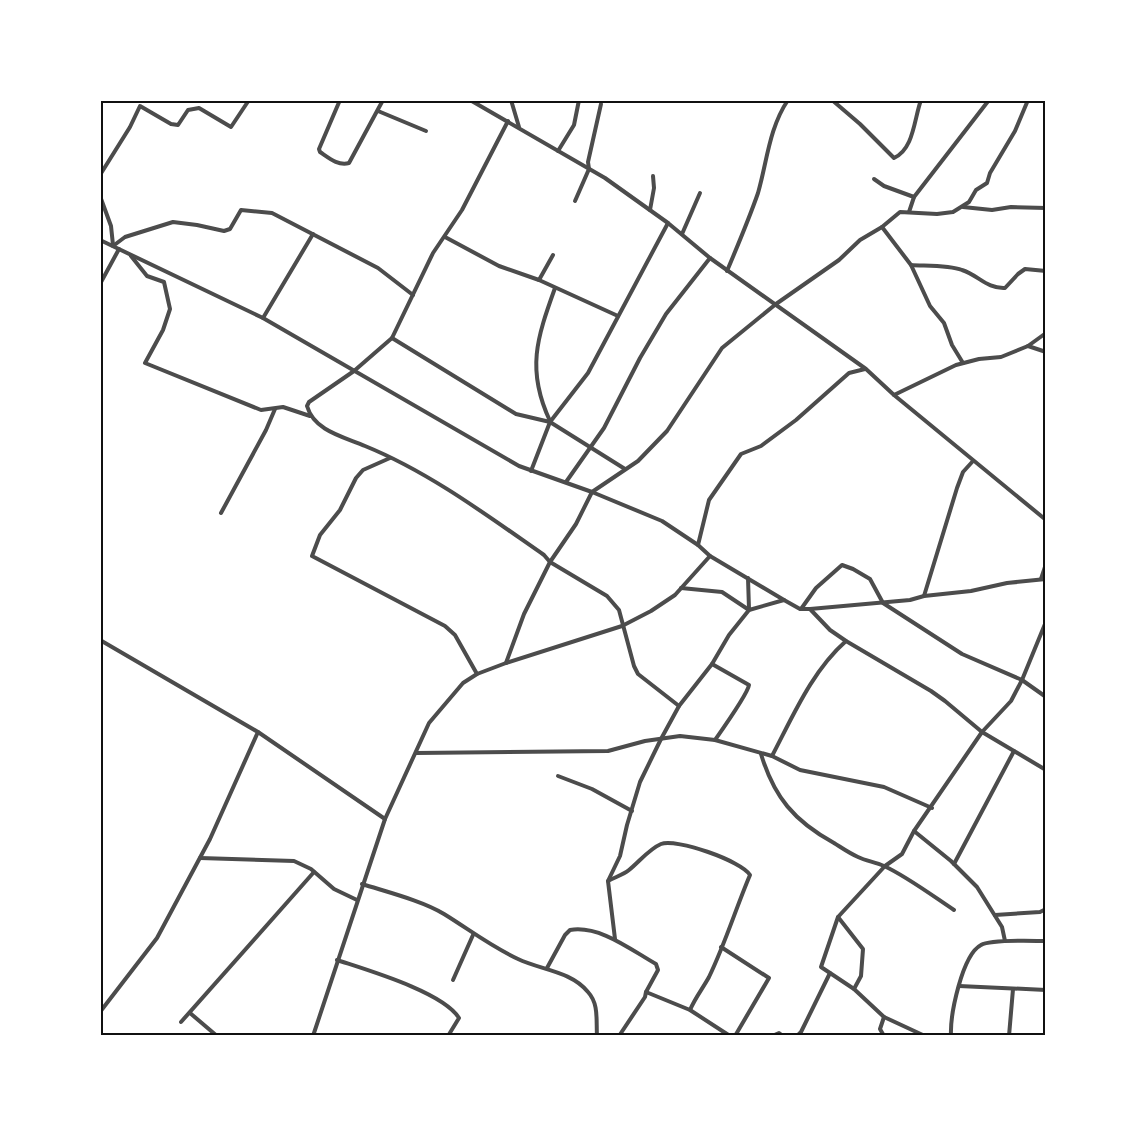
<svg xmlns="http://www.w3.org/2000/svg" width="1146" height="1136" viewBox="0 0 1146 1136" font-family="Jost,sans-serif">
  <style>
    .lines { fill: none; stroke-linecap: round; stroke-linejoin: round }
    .minor { stroke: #4c4c4c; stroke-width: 4 }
    .neatline { fill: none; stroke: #111; stroke-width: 2 }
  </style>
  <rect width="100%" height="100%" fill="#fff"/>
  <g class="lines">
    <g class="minor">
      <path d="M340 100 319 149 320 152C329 158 338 166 349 163L383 100"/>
      <polyline points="470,100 605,178 668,223 710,258 866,369 894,395 1046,520"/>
      <polyline points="511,100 519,127"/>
      <path d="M832 100 860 124 894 158C914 149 914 119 921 100"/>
      <polyline points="378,111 426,131"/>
      <path d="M508 121 462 210 433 253 392 338 354 371 309 402 307 406C314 431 344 437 365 446 429 472 488 516 544 555L550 562 607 596 619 610 634 666 638 674 679 706"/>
      <polyline points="558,151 574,125 579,100"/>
      <polyline points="100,175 130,127 140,106 171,124 178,125 188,110 199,108 231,127 249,100"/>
      <polyline points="874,179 884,186 914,197"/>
      <polyline points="100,196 111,226 113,245"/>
      <polyline points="575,201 589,169 588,162 601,104"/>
      <polyline points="963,207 992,210 1011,207 1046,208"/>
      <polyline points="650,210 654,188 653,176"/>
      <polyline points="909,212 914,197 989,100"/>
      <polyline points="882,227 911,265 930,306 944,323 952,345 963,363"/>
      <polyline points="682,234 700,193"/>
      <polyline points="445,237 499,266 539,280 618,316"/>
      <polyline points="100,240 263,318 519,466 592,492 662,521 698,545 710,556 784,600 800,609 810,609 830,630 846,641 931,691 945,701 982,732 1046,770"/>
      <polyline points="113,246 125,237 173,222 197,225 224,231 230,229 241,210 272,213 378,268 413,295"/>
      <polyline points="131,256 147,276 164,282 170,309 163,330 145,363 261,410 283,407 310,416"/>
      <path d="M911 265C925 266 949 265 962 270 978 275 987 289 1005 288L1018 274 1025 269 1046 271"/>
      <path d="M727 271C738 245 749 219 758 193 767 162 769 128 788 100"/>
      <polyline points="539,280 553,255"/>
      <polyline points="100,284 119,249"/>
      <polyline points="263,318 313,234"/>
      <polyline points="392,338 516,414 550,422 625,469"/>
      <polyline points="1028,346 1046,352"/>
      <polyline points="894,395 956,365 979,359 1001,357 1028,346 1046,333"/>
      <path d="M550 421C526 370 537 338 555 288"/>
      <polyline points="390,458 363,470 356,478 340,510 320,535 312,556 445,626 455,635 477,674"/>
      <polyline points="531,471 550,422 588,373 668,223"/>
      <polyline points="566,482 604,428 640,358 666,314 710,258"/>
      <polyline points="221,513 266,430 275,409"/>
      <polyline points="698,545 709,500 741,454 761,446 796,420 849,373 865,369"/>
      <polyline points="748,578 749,609"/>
      <polyline points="1041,579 1046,564"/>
      <polyline points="681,588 722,592 749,610"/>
      <polyline points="924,596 957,488 963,472 973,461"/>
      <polyline points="801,609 816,588 842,565 853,569 870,579 883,603 962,654 1022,680 1046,697"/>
      <polyline points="810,609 910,600 924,596 971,591 1007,583 1046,579"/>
      <polyline points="100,640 258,732 385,819"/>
      <polyline points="506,663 524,614 550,562 576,524 592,492 638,461 667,431 722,348 776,304 839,260 860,240 882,227 900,212 937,214 953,212 969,202 976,190 987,183 990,173 1015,131 1028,100"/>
      <path d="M712 664 749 685C748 693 722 730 715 740"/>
      <polyline points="416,753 608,751 645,741 680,736 715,740 772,756 800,770 884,787 932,808"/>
      <path d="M761 754C774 797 794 821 834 843 842 848 849 853 858 857 866 861 875 862 884 866 906 876 933 896 954 910"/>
      <path d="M772 756C793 716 812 671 846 641"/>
      <polyline points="558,776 592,789 632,811"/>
      <polyline points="914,831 951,861 977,887 1002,927 1005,941"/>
      <polyline points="200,858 294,861 311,869 334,889 357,900"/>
      <polyline points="954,864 1014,751"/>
      <path d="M608 881C615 877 623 875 629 870 639 862 649 849 661 844 676 838 742 861 750 875 736 908 725 944 709 977 703 988 695 998 690 1010"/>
      <path d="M362 884C387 892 423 901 444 914 470 930 490 946 518 959 541 970 571 971 588 992 599 1004 596 1020 597 1036"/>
      <polyline points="995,915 1040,912 1046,909"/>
      <polyline points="838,917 863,949 861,976 854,989"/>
      <polyline points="615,939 608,881 620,856 627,825 640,782 661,739 679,706 712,664 729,635 749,610 784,600"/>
      <polyline points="721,947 769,978 735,1036"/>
      <path d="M337 960C367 970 443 992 459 1018L448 1036"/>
      <path d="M547 968 565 935 570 930C600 925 631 950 656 964L658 970 646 992"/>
      <polyline points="453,980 473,935"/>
      <polyline points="959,986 1046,990"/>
      <polyline points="100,1012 157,938 210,839 258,732"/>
      <polyline points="190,1013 217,1036"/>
      <polyline points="884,1017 880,1029 884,1036"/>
      <polyline points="181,1022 314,872"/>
      <polyline points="313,1036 385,819 429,723 463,683 477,674 506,663 622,626 651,611 675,595 710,556"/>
      <polyline points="619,1036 645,997 646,992 690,1010 730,1036"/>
      <polyline points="772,1036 779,1033 783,1036"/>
      <polyline points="797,1036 801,1032 830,973"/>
      <polyline points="925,1036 884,1017 854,989 821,967 838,917 885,866 902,854 914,831 982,732 1011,701 1022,680 1045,624"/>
      <path d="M951 1036C950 1015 962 955 981 945 991 939 1032 941 1046 941"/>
      <polyline points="1009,1036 1013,989"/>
    </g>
  </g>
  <rect width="1146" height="1136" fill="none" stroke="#ffffff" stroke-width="204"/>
  <rect x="102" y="102" width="942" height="932" class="neatline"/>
</svg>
